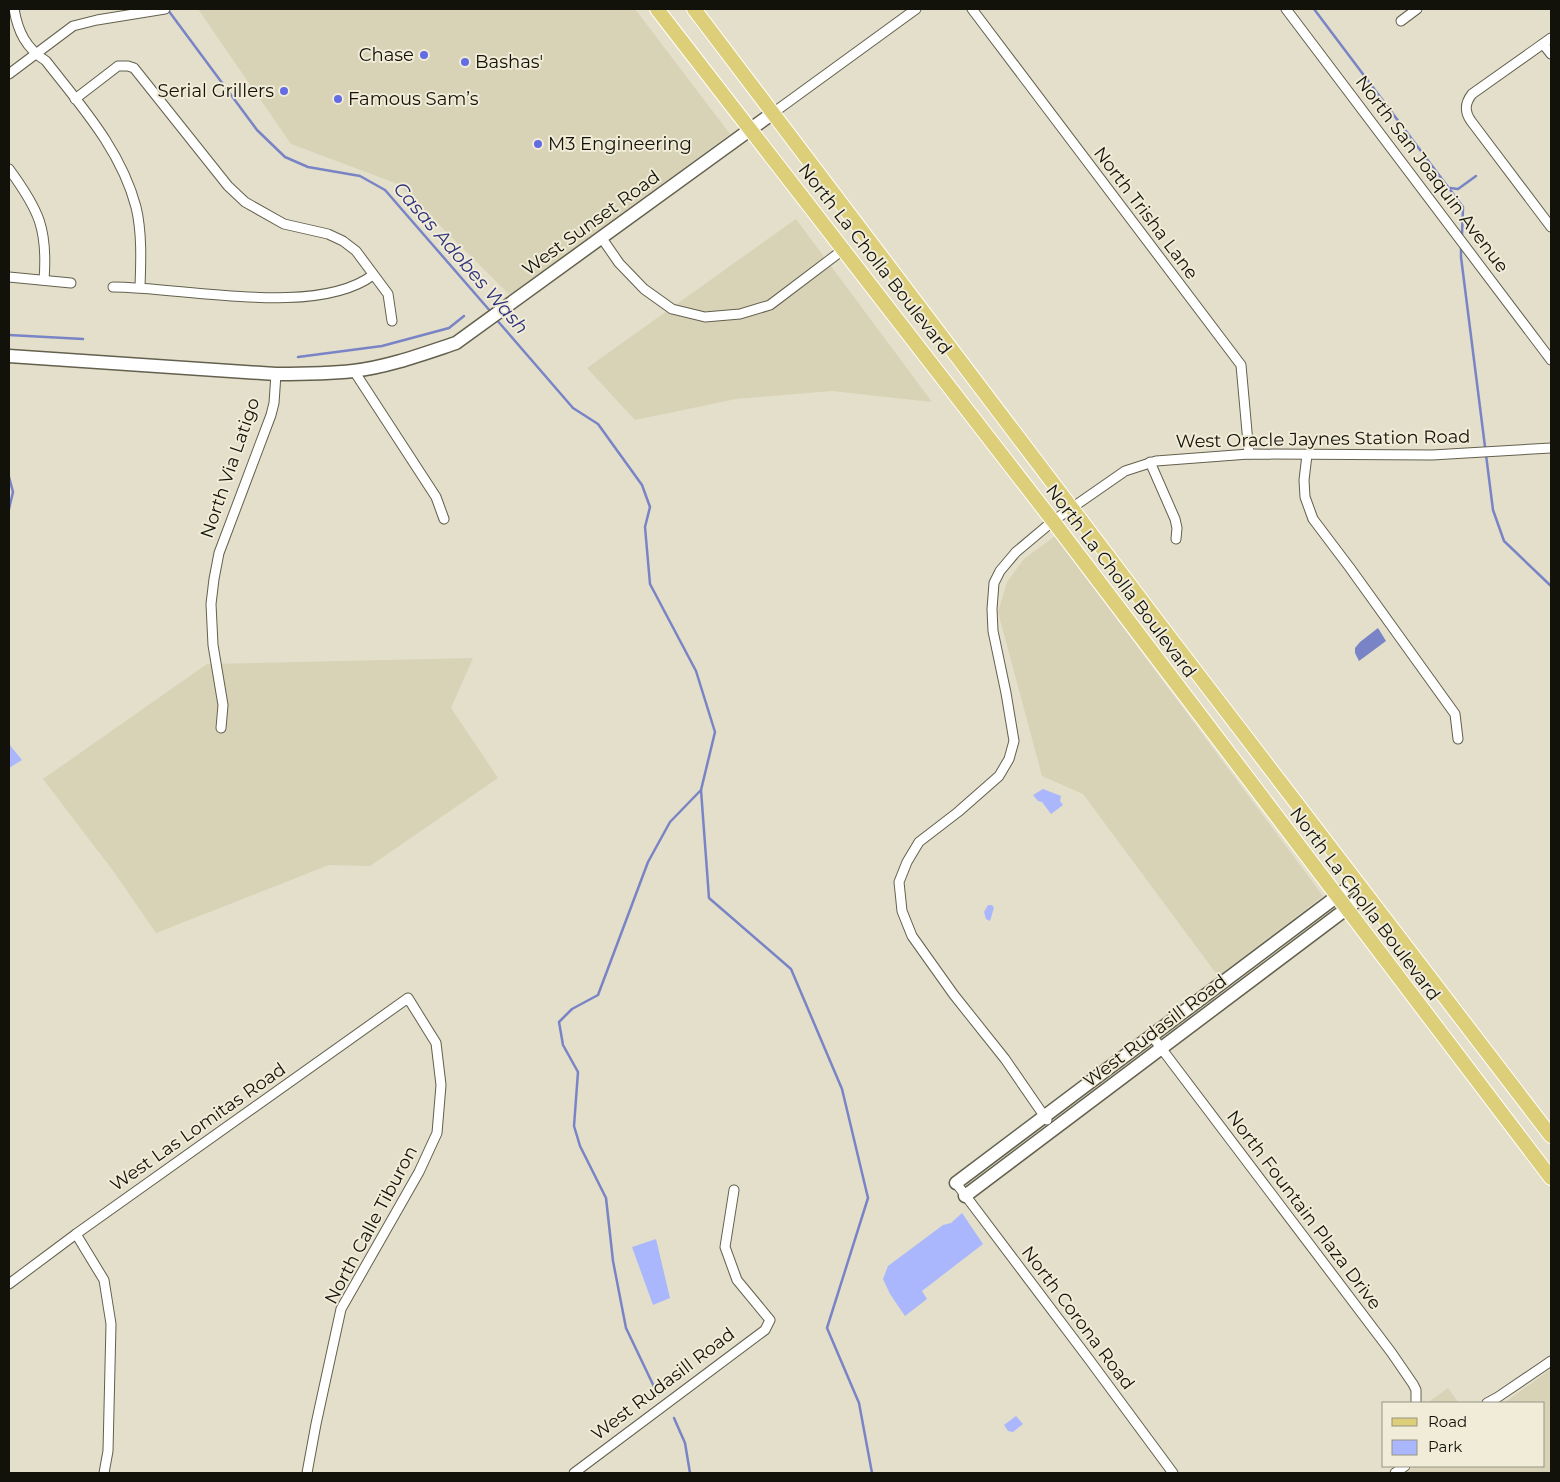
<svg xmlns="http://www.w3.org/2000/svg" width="1560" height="1482" viewBox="0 0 1560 1482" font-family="Montserrat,sans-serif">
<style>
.built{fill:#d8d2b6}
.green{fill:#abb7fd}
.water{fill:#7984c6}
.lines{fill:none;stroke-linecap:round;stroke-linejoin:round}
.stream{stroke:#7984c6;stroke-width:2.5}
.street-casing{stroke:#63604e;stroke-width:11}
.secondary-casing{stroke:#63604e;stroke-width:15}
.primary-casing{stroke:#fff;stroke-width:16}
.street{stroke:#fff;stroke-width:9}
.secondary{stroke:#fff;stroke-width:12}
.primary{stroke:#ddce79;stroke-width:14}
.poi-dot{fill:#636ce5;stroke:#f0ecd7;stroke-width:2}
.labels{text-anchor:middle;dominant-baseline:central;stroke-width:4;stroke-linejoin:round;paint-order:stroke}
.poi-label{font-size:18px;fill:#12110a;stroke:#f0ecd7;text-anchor:start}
.street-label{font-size:18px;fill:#12110a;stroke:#f0ecd7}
.water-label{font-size:19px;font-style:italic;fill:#2e307f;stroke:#f0ecd7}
</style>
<rect width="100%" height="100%" fill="#e3dfca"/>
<g class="built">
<path d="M198 9H635L730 134 510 295 398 184 291 144Z"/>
<path d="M796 219 932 402 832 391 736 399 635 420 587 368Z"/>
<path d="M1055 536 1323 896 1218 976 1083 794 1042 776 998 612 1007 582 1024 559Z"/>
<path d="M473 658 451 708 498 778 370 866 329 865 156 933 114 872 43 779 207 664Z"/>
<path d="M1551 1369V1473H1405L1415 1466H1544V1403H1504Z"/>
<path d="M1448 1388 1459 1403H1427Z"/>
</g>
<g class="green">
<path d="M9 744 22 760 9 768Z"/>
<path d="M1043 789 1061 796 1060 801 1063 805 1051 814 1042 802 1038 801 1033 795Z"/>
<path d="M988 905H992L994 908 990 921 986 919 984 912Z"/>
<path d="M962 1213 983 1244 922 1291 927 1299 905 1316 890 1294 883 1279 888 1266 943 1225 951 1223Z"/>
<path d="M656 1239 670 1298 653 1305 632 1247Z"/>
<path d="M1016 1416 1023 1424 1013 1432 1008 1431 1004 1425Z"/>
</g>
<path class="water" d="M1378 628 1386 641 1359 661 1355 653V648L1360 642Z"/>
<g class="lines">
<g class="stream">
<path d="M1314 9 1463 207 1462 236"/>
<path d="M168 10 257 130 285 157 308 167 360 176 385 190 491 312"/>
<path d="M1450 188 1458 189 1476 176"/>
<path d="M1461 247V257L1493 510 1504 541 1551 586"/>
<path d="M496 319 573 408 598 424 642 485 650 507 645 527 650 584 696 671 715 732 701 790 670 822 648 862 598 995 572 1009 559 1022 563 1045 578 1072 574 1126 580 1146 606 1198 613 1261 626 1328 658 1395"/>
<path d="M9 335 83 339"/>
<path d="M298 357 382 346 449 328 464 316"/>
<path d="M9 477 13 492 9 509"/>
<path d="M701 790 709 898 791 969 842 1089 868 1198 827 1328 859 1403 872 1473"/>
<path d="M674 1418 685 1443 690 1473"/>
</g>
<g class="street-casing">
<g id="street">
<path d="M14 9C18 32 26 48 46 61 81 106 121 150 136 207 142 232 141 260 140 287"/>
<path d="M972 9 1241 365 1249 454"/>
<path d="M1286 9 1551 360"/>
<path d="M1401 21 1417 9"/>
<path d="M1551 38 1472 94C1465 103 1464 111 1471 121L1551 227"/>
<path d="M1543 44 1551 54"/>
<path d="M9 74 73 26 97 20 165 9"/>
<path d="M75 99 118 66H128L134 68 228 186 245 202 284 224 328 234 343 241 356 251 388 294 392 321"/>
<path d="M773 113 916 9"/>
<path d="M9 169C39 210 48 229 44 280"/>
<path d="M601 237 619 263 644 289 672 309 705 317 740 314 770 305 844 249"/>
<path d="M9 277 71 283"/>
<path d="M113 287C183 287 316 318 373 275"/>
<path d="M354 371 436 497 444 519"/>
<path d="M1307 455 1304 480 1305 497 1313 519 1350 568 1455 714 1458 739"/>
<path d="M1150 462 1175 519 1177 528 1176 539"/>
<path d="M221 728 223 705 213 645 211 604 214 579 219 553 271 415 274 403 276 374"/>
<path d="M1155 1040 1391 1352 1413 1384 1416 1390V1403"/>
<path d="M1047 1120 1005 1059 954 995 912 936 902 911 899 882 907 862 919 842 958 812 999 776 1009 759 1014 741 1006 693 993 631 992 609 994 583 1000 571 1016 552 1053 521 1125 471 1156 461 1249 454 1432 455 1551 448"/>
<path d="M956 1183 1088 1358 1173 1473"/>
<path d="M76 1234 104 1280 111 1324 108 1451 104 1473"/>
<path d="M9 1284 76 1234 408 998 436 1043 441 1085 437 1133 419 1172 341 1309 316 1424 307 1473"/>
<path d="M1487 1403 1498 1397 1551 1361"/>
<path d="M574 1473 765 1330 770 1320 737 1280 725 1247 734 1190"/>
<path d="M1395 1473 1405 1466"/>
</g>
</g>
<g class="secondary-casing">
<g id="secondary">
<path d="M9 356 276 374C302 374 327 374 353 371 388 367 423 354 456 343L773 113"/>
<path d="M956 1183 1356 882"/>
<path d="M965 1196 1366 894"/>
</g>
</g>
<g class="primary-casing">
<g id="primary">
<path d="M657 9 1053 521 1551 1178"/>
<path d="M694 9 1158 622 1551 1136"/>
</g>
</g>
<use href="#street" class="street"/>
<use href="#secondary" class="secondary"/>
<use href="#primary" class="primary"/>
</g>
<g class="poi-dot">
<circle cx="424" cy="55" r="5"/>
<circle cx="465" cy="62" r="5"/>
<circle cx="284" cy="91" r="5"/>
<circle cx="338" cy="99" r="5"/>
<circle cx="538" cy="144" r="5"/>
</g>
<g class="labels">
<g class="poi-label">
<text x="414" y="55" text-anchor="end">Chase</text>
<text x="475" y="62">Bashas'</text>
<text x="274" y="91" text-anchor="end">Serial Grillers</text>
<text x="348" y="99">Famous Sam’s</text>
<text x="548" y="144">M3 Engineering</text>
</g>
<g class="street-label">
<text transform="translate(1432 174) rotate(53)">North San Joaquin Avenue</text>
<text transform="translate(1146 213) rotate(53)">North Trisha Lane</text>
<text transform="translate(591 223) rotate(-36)">West Sunset Road</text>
<text transform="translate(875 259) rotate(52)">North La Cholla Boulevard</text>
<text transform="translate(1323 439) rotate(-1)">West Oracle Jaynes Station Road</text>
<text transform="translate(230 468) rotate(-71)">North Via Latigo</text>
<text transform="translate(1121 581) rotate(53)">North La Cholla Boulevard</text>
<text transform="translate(1365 904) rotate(53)">North La Cholla Boulevard</text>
<text transform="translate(1155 1031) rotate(-37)">West Rudasill Road</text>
<text transform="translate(198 1127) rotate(-35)">West Las Lomitas Road</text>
<text transform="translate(1304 1210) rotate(53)">North Fountain Plaza Drive</text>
<text transform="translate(371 1225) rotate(-62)">North Calle Tiburon</text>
<text transform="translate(1078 1318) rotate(53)">North Corona Road</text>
<text transform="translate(663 1384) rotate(-37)">West Rudasill Road</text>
</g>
<g class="water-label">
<text transform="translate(461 258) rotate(49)">Casas Adobes Wash</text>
</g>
</g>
<rect width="1560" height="1482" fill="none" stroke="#12110a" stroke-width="20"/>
<rect x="1382" y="1402" width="162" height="65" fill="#f0ecd7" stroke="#979485"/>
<rect x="1392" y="1418" width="25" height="8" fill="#ddce79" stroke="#979485"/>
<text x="1428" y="1427" font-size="15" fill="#12110a">Road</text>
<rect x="1392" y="1440" width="25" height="15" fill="#abb7fd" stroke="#979485"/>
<text x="1428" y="1452" font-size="15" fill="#12110a">Park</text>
</svg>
